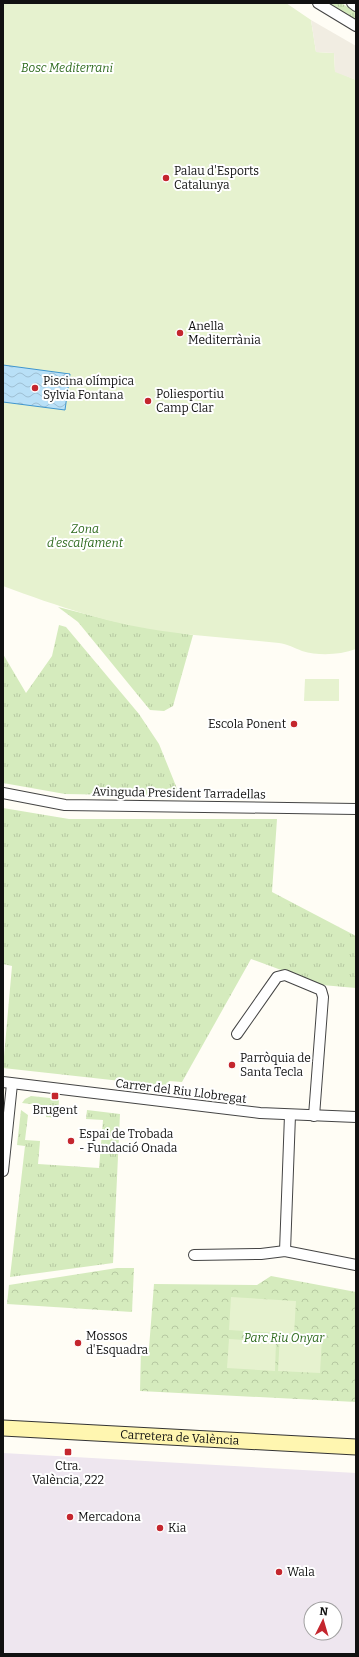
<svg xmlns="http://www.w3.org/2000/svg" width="359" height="1657" viewBox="0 0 359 1657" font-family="Bitter,serif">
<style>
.industrial{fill:#eee6ef;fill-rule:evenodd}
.grass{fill:url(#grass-tufts)}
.park{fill:url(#park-crowns)}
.pitch{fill:#e6f2cf}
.plaza{fill:#f1ede2}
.water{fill:url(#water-waves);stroke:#3f96cf}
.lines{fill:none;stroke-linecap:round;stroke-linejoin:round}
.street-casing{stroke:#444;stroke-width:12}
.secondary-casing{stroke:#333;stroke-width:17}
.street{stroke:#fff;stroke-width:10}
.secondary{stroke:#fff6b0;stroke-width:15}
.poi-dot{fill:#c4262e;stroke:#fff;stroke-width:1.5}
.labels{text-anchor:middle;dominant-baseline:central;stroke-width:4;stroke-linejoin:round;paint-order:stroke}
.park-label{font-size:12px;font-style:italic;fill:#2f6b1f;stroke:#fff}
.poi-label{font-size:12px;fill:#111;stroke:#fff;text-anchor:start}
.street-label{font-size:12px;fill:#111;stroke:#fff}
</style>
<defs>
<pattern id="grass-tufts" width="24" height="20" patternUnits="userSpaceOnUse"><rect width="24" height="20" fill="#d5ebbd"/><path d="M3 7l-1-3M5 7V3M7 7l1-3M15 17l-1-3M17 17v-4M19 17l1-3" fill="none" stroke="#b6c8a1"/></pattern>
<pattern id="park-crowns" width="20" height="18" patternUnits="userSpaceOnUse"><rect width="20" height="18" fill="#d5ebbd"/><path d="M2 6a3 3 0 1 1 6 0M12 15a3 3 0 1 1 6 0" fill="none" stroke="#b6c8a1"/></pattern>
<pattern id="water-waves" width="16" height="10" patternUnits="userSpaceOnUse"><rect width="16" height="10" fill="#b9e0f7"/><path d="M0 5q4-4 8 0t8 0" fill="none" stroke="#9ebfd3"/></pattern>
</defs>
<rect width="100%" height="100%" fill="#fffdf5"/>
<path class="industrial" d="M3 1453 356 1473V1654H3ZM311 1609H335V1633H311Z"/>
<g class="grass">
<path d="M324 3H341L356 12V21Z"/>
<path d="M58 607 113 621 193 635 173 706 164 711 150 710 78 622Z"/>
<path d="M59 625 66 627 139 714 159 744 180 796 65 794 3 783V654L26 693 52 656Z"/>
<path d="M3 808 69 819H277L272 892 356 936V988L322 985 251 959 182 1082 169 1081 166 1086 3 1068 12 966 3 964Z"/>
<path d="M31 1096 59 1099 58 1118 46 1117 47 1106 22 1103 25 1099Z"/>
<path d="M21 1110 28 1115 25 1140 40 1141 38 1164 99 1168 103 1120 86 1119 87 1110 120 1114 113 1263 10 1277 25 1146 17 1145Z"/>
</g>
<g class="park">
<path d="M117 1268H134L132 1312 7 1304 9 1285Z"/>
<path d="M271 1276 356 1292V1402L140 1391 141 1348H149L154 1284 257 1285Z"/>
</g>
<g class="pitch">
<path d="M3 3H286L311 20 316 52 334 53 335 71 356 80V649C339 655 319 656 302 651 295 648 287 644 279 643 243 639 206 637 170 632 112 625 57 606 3 586Z"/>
<path d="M305 679H339V701H304Z"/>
<path d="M231 1297 296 1301 294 1334 229 1330Z"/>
<path d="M280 1334 322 1337 320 1373 278 1371Z"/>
<path d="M229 1339 276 1342 275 1371 227 1368Z"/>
</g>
<path class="plaza" d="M311 20 356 46V80L335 72 334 53 316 52Z"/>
<path class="water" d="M3 365 70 374 65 410 3 402Z"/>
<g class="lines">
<g class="street-casing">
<g id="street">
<path d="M318 3 356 26"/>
<path d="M352 3 356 6"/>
<path d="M3 793 65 805 356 809"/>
<path d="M237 1034 277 977 285 975 321 990 323 997 314 1116"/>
<path d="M3 1082 260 1113 356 1117"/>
<path d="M3 1171 12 1084"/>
<path d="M285 1251 290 1115"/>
<path d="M194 1255 261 1254 285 1251 356 1265"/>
</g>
</g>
<g class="secondary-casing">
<g id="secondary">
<path id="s1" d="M3 1428 356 1447"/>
</g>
</g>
<use href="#street" class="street"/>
<use href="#secondary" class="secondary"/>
</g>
<g class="poi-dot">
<circle cx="166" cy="178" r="4"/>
<circle cx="180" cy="333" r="4"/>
<circle cx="35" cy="388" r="4"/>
<circle cx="148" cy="401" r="4"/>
<circle cx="294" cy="724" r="4"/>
<circle cx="232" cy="1065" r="4"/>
<rect x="51" y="1092" width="8" height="8" rx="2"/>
<circle cx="71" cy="1141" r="4"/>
<circle cx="78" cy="1343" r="4"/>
<rect x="64" y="1448" width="8" height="8" rx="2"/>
<circle cx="70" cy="1517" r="4"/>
<circle cx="160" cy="1528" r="4"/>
<circle cx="279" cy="1572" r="4"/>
</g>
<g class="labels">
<g class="park-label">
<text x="67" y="68">Bosc Mediterrani</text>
<text x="85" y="529">Zona<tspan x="85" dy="14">d'escalfament</tspan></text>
<text x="284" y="1338">Parc Riu Onyar</text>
</g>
<g class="poi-label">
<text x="174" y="171">Palau d'Esports<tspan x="174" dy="14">Catalunya</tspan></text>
<text x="188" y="326">Anella<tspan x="188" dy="14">Mediterrània</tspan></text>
<text x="43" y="381">Piscina olímpica<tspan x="43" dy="14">Sylvia Fontana</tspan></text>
<text x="156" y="394">Poliesportiu<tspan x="156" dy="14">Camp Clar</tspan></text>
<text x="286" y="724" text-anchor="end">Escola Ponent</text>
<text x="240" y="1058">Parròquia de<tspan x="240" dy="14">Santa Tecla</tspan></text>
<text x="55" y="1110" text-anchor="middle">Brugent</text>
<text x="79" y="1134">Espai de Trobada<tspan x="79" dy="14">- Fundació Onada</tspan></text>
<text x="86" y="1336">Mossos<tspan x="86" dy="14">d'Esquadra</tspan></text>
<text x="68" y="1466" text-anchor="middle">Ctra.<tspan x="68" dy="14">València, 222</tspan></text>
<text x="78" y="1517">Mercadona</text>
<text x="168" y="1528">Kia</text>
<text x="287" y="1572">Wala</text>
</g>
<g class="street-label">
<text transform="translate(179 793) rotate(1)">Avinguda President Tarradellas</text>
<text transform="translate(181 1091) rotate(7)">Carrer del Riu Llobregat</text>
<text stroke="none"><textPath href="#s1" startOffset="177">Carretera de València</textPath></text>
</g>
</g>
<rect width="359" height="1657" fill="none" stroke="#111111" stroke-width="8"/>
<g transform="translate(323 1621) rotate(5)"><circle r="19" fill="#ffffff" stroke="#a0a0a0"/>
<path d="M0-3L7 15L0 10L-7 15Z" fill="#c4262e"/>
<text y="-6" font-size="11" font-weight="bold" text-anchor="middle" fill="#111111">N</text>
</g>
</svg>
